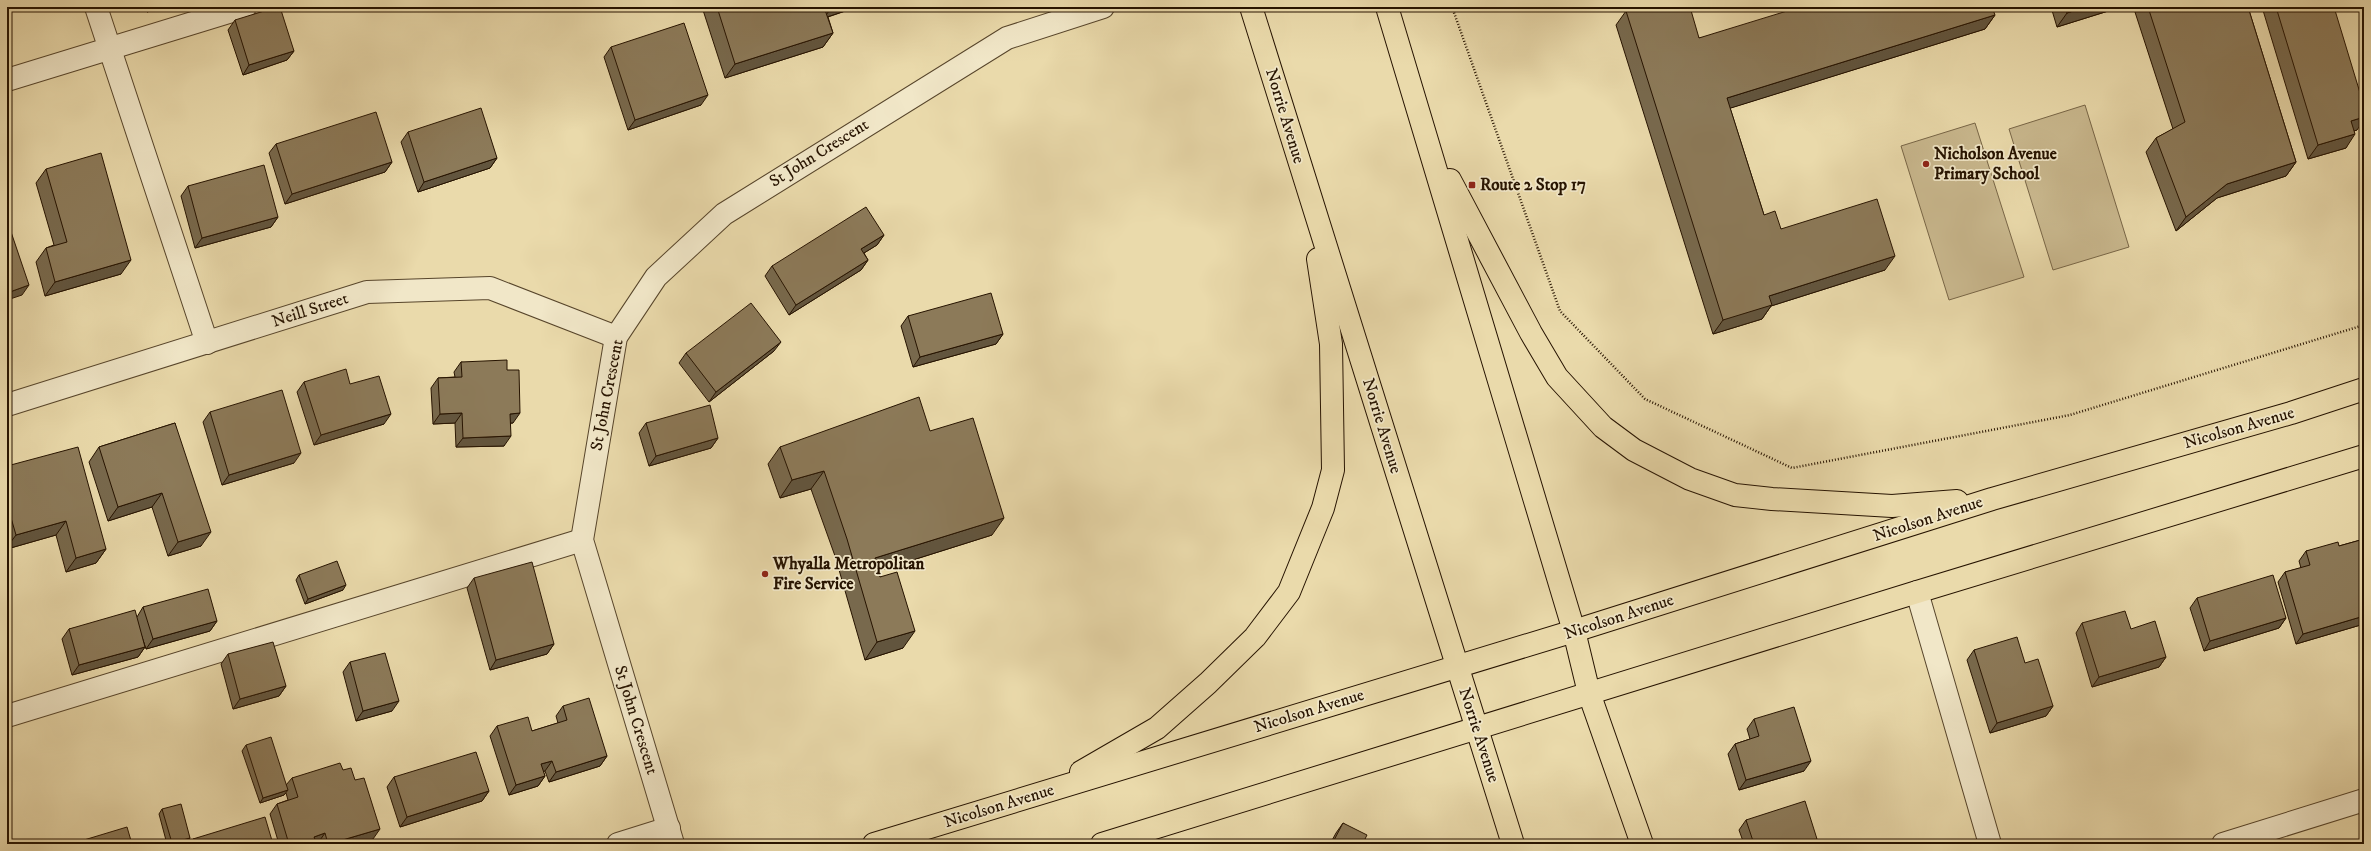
<svg xmlns="http://www.w3.org/2000/svg" width="2371" height="851" viewBox="0 0 2371 851" font-family="'IM FELL DW Pica',serif">
<style>
.green{fill:#c9b88e;stroke:#786647}
.lines{fill:none;stroke-linecap:round;stroke-linejoin:round}
.minor-casing{stroke:#57452b;stroke-width:24}
.major-casing{stroke:#261300;stroke-width:24}
.path{stroke:#261300;stroke-width:2.5;stroke-dasharray:1 2;stroke-linecap:butt}
.minor{stroke:#f1e7c8;stroke-width:22}
.major{stroke:#eadaab;stroke-width:22}
.wall{fill:#78694d;stroke:#261300}
.shaded-wall{fill:#62553e;stroke:#261300}
.building{fill:#8c7a59;stroke:#261300}
.poi-dot{fill:#8f2418;stroke:#f1e7c8;stroke-width:1.5}
.labels{text-anchor:middle;dominant-baseline:central;stroke-width:3.5;stroke-linejoin:round;paint-order:stroke}
.street-label{font-size:17px;fill:#261300;stroke:#f1e7c8}
.poi-label{font-size:17px;font-weight:bold;fill:#261300;stroke:#f1e7c8;text-anchor:start}
</style>
<rect width="100%" height="100%" fill="#eadaab"/>
<filter id="stains"><feTurbulence type="fractalNoise" baseFrequency=".005" numOctaves="4"/><feColorMatrix values="0 0 0 0 .2 0 0 0 0 .09 0 0 0 0 .02 0 0 0 .5 -.17"/></filter>
<radialGradient id="worn" r=".72"><stop offset=".6" stop-color="#630" stop-opacity="0"/><stop offset="1" stop-color="#630" stop-opacity=".3"/></radialGradient>
<g class="green">
<path d="M2085 105 2129 247 2053 270 2009 129Z"/>
<path d="M1975 123 2024 277 1949 300 1901 146Z"/>
</g>
<g class="lines">
<g class="minor-casing">
<g id="minor">
<path d="M96 7 207 343"/>
<path d="M7 80 245 7"/>
<path d="M7 405 367 292 490 288 616 337"/>
<path d="M1917 592 1990 844"/>
<path d="M7 716 582 540"/>
<path d="M618 844 669 828"/>
<path d="M673 844 582 540 616 337 656 277 724 214 1007 38 1103 7"/>
<path d="M2223 844 2364 800"/>
</g>
</g>
<g class="major-casing">
<g id="major">
<path d="M1251 7 1513 844"/>
<path d="M1387 7 1574 631 1589 693 1642 844"/>
<path d="M1450 180 1531 333 1557 377 1603 427 1634 450 1690 479 1735 495 1772 499 1892 506 1957 501"/>
<path d="M1081 772 1157 728 1208 683 1255 637 1289 592 1323 508 1333 470 1331 344 1318 259"/>
<path d="M874 844 1574 631 1992 499 2291 413 2364 389"/>
<path d="M1102 844 1917 592 2364 456"/>
</g>
</g>
<path class="path" d="M1452 7 1560 311 1645 399 1792 468 2070 415 2364 325"/>
<use href="#minor" class="minor"/>
<use href="#major" class="major"/>
</g>
<g class="wall">
<path d="M146 7H163L147 12Z"/>
<path d="M702 7H857L828 17 833 33 823 47 725 78Z"/>
<path d="M2051 7H2121L2057 27Z"/>
<path d="M2136 7H2248L2296 162 2286 176 2217 198 2176 231 2146 152 2156 138 2173 129 2134 9Z"/>
<path d="M2262 7H2334L2357 130 2354 131 2346 148 2308 159Z"/>
<path d="M2362 7H2364V14Z"/>
<path d="M1680 10 1699 38 1995 15 1985 29 1730 108 1764 215 1781 229 1885 270 1771 306 1762 319 1713 334 1616 25 1626 11Z"/>
<path d="M235 20 294 51 287 60 243 75 228 30Z"/>
<path d="M611 47 701 105 628 130 604 57Z"/>
<path d="M408 132 497 158 490 168 418 192 401 142Z"/>
<path d="M276 144 392 162 385 172 285 204 269 153Z"/>
<path d="M46 169 121 274 45 296 36 262 46 248 54 245 36 183Z"/>
<path d="M188 186 278 217 271 227 195 248 181 196Z"/>
<path d="M884 235 877 245 864 253 868 260 861 270 789 315 765 276 772 266Z"/>
<path d="M908 316 1003 334 996 344 913 367 901 326Z"/>
<path d="M774 351 709 402 679 363 686 353Z"/>
<path d="M461 362 507 370 513 423H511L504 446 456 447 455 423 433 424 431 388 438 378 455 377 454 372Z"/>
<path d="M304 382 350 384 384 424 314 445 297 392Z"/>
<path d="M210 412 294 463 222 485 203 422Z"/>
<path d="M175 423 201 546 168 556 152 507 108 521 89 462 99 447Z"/>
<path d="M646 423 718 438 711 448 649 466 639 433Z"/>
<path d="M930 431 992 535 878 571 903 648 865 660 835 556 811 489 780 498 768 464 780 447Z"/>
<path d="M7 466 106 549 96 563 66 572 56 535 7 549Z"/>
<path d="M2364 539V624L2296 644 2278 582 2285 572 2301 568 2299 561 2306 551 2339 546Z"/>
<path d="M299 575 343 590 305 604 296 580Z"/>
<path d="M474 578 554 644 547 654 490 670 467 588Z"/>
<path d="M2197 598 2286 618 2279 628 2204 651 2190 608Z"/>
<path d="M143 607 217 621 210 631 146 649 141 634 145 647 138 657 72 675 62 639 69 629 137 617Z"/>
<path d="M2082 623 2131 629 2166 657 2159 667 2092 687 2076 633Z"/>
<path d="M1974 650 2025 663 2053 706 2046 716 1990 733 1967 660Z"/>
<path d="M228 654 286 686 279 696 233 709 221 664Z"/>
<path d="M350 662 392 711 356 721 343 672Z"/>
<path d="M563 706 607 756 600 766 549 782 545 771H543L545 776 538 786 509 795 490 736 497 726 532 731 558 723 556 716Z"/>
<path d="M1754 719 1804 771 1739 790 1728 754 1735 744 1750 739 1747 729Z"/>
<path d="M246 745 286 785 292 778 343 770 373 839 356 844H318V843L317 844H279L270 814 277 804 288 800 286 793 284 795 260 803 242 751Z"/>
<path d="M394 777 489 791 482 801 400 827 387 787Z"/>
<path d="M162 809 190 838 186 843 183 844H167L159 814Z"/>
<path d="M1746 820 1817 839 1814 844H1744L1739 830Z"/>
<path d="M1343 823 1365 839 1375 844H1330L1336 833Z"/>
<path d="M193 839 273 844H190Z"/>
<path d="M84 840 132 844H81Z"/>
</g>
<g class="shaded-wall">
<path d="M150 7H163L147 12Z"/>
<path d="M834 7H857L824 18 831 8Z"/>
<path d="M2086 7H2121L2057 27 2067 13Z"/>
<path d="M1995 15 1985 29 1718 112 1727 98Z"/>
<path d="M833 33 823 47 725 78 735 64Z"/>
<path d="M294 51 287 60 243 75 249 65Z"/>
<path d="M708 95 701 105 628 130 635 120Z"/>
<path d="M2364 117V120L2357 130 2342 135 2351 121Z"/>
<path d="M2355 134 2346 148 2308 159 2318 145Z"/>
<path d="M497 158 490 168 418 192 424 182Z"/>
<path d="M392 162 385 172 285 204 292 194Z"/>
<path d="M2296 162 2286 176 2217 198 2176 231 2186 217 2227 184Z"/>
<path d="M278 217 271 227 195 248 202 238Z"/>
<path d="M884 235 877 245 854 259 861 249Z"/>
<path d="M1895 256 1885 270 1771 306 1762 319 1713 334 1723 320 1769 296Z"/>
<path d="M131 260 121 274 45 296 55 282Z"/>
<path d="M868 260 861 270 789 315 796 305Z"/>
<path d="M29 285 22 295 7 300V293Z"/>
<path d="M1003 334 996 344 913 367 920 357Z"/>
<path d="M781 342 774 351 709 402 716 392Z"/>
<path d="M462 413 455 423 433 424 440 414Z"/>
<path d="M520 413 513 423H503L510 414Z"/>
<path d="M391 414 384 424 314 445 321 435Z"/>
<path d="M511 436 504 446 456 447 463 438Z"/>
<path d="M718 438 711 448 649 466 656 456Z"/>
<path d="M301 453 294 463 222 485 229 475Z"/>
<path d="M824 471 811 489 780 498 792 480Z"/>
<path d="M162 493 152 507 108 521 118 507Z"/>
<path d="M1004 518 992 535 862 576 875 558Z"/>
<path d="M66 521 56 535 7 549V547L16 535Z"/>
<path d="M211 532 201 546 168 556 178 542Z"/>
<path d="M106 549 96 563 66 572 76 558Z"/>
<path d="M346 585 343 590 305 604 308 599Z"/>
<path d="M2364 616V624L2296 644 2303 634Z"/>
<path d="M2286 618 2279 628 2204 651 2210 641Z"/>
<path d="M217 621 210 631 146 649 153 639Z"/>
<path d="M915 631 903 648 865 660 877 642Z"/>
<path d="M554 644 547 654 490 670 496 660Z"/>
<path d="M145 647 138 657 72 675 79 665Z"/>
<path d="M2166 657 2159 667 2092 687 2099 677Z"/>
<path d="M286 686 279 696 233 709 240 699Z"/>
<path d="M399 701 392 711 356 721 363 711Z"/>
<path d="M2053 706 2046 716 1990 733 1997 723Z"/>
<path d="M607 756 600 766 549 782 556 772Z"/>
<path d="M552 761 545 771 534 774 541 764Z"/>
<path d="M1811 761 1804 771 1739 790 1746 780Z"/>
<path d="M545 776 538 786 509 795 516 785Z"/>
<path d="M288 790 284 795 260 803 263 798Z"/>
<path d="M489 791 482 801 400 827 407 817Z"/>
<path d="M380 829 373 839 356 844H329Z"/>
<path d="M325 833 318 843 315 844 314 837Z"/>
<path d="M190 838 186 843 183 844H171L172 843Z"/>
<path d="M1817 839 1814 844H1808L1809 842Z"/>
</g>
<g class="building">
<path d="M277 7H280L294 51 249 65 235 20Z"/>
<path d="M717 7H824L833 33 735 64Z"/>
<path d="M1639 7H1679L1680 10 1690 7 1699 38 1800 7H1992L1995 15 1727 98 1764 215 1775 211 1781 229 1877 199 1895 256 1769 296 1772 305 1723 320 1626 11Z"/>
<path d="M2065 7H2086L2067 13Z"/>
<path d="M2148 7H2248L2296 162 2227 184 2186 217 2156 138 2185 122Z"/>
<path d="M2276 7H2334L2364 106V117L2351 121 2355 134 2318 145Z"/>
<path d="M684 23 708 95 635 120 611 47Z"/>
<path d="M481 108 497 158 424 182 408 132Z"/>
<path d="M376 112 392 162 292 194 276 144Z"/>
<path d="M101 153 131 260 55 282 46 248 67 242 46 169Z"/>
<path d="M264 165 278 217 202 238 188 186Z"/>
<path d="M866 207 884 235 861 249 868 260 796 305 772 266Z"/>
<path d="M8 223 29 285 7 293V224Z"/>
<path d="M991 293 1003 334 920 357 908 316Z"/>
<path d="M751 303 781 342 716 392 686 353Z"/>
<path d="M507 360V370H519L520 413 510 414 511 436 463 438 462 413 440 414 438 378 462 377 461 362Z"/>
<path d="M346 369 350 384 379 376 391 414 321 435 304 382Z"/>
<path d="M282 390 301 453 229 475 210 412Z"/>
<path d="M919 397 930 431 973 418 1004 518 875 558 880 577 897 572 915 631 877 642 847 539 824 471 792 480 780 447Z"/>
<path d="M710 405 718 438 656 456 646 423Z"/>
<path d="M175 423 211 532 178 542 162 493 118 507 99 447Z"/>
<path d="M78 447 106 549 76 558 66 521 16 535 7 504V466Z"/>
<path d="M2364 539V616L2303 634 2285 572 2310 565 2306 551 2338 542 2339 546Z"/>
<path d="M337 561 346 585 308 599 299 575Z"/>
<path d="M532 562 554 644 496 660 474 578Z"/>
<path d="M2273 575 2286 618 2210 641 2197 598Z"/>
<path d="M208 589 217 621 153 639 143 607Z"/>
<path d="M135 610 145 647 79 665 69 629Z"/>
<path d="M2125 611 2131 629 2155 621 2166 657 2099 677 2082 623Z"/>
<path d="M2017 637 2025 663 2038 659 2053 706 1997 723 1974 650Z"/>
<path d="M273 642 286 686 240 699 228 654Z"/>
<path d="M385 653 399 701 363 711 350 662Z"/>
<path d="M589 698 607 756 556 772 552 761 541 764 545 776 516 785 497 726 528 717 532 731 567 720 563 706Z"/>
<path d="M1794 707 1811 761 1746 780 1735 744 1759 736 1754 719Z"/>
<path d="M271 737 288 790 263 798 246 745Z"/>
<path d="M476 752 489 791 407 817 394 777Z"/>
<path d="M340 763 343 770 351 768 355 780 364 778 380 829 329 844H328L325 833 314 837 317 844H289L277 804 298 797 292 778Z"/>
<path d="M1805 801 1817 839 1809 842V844H1754L1746 820Z"/>
<path d="M181 804 190 838 172 843 162 809Z"/>
<path d="M265 817 273 844H195L193 839Z"/>
<path d="M1343 823 1367 835 1365 839 1375 844H1332Z"/>
<path d="M127 827 132 844H85L84 840Z"/>
</g>
<g class="poi-dot">
<circle cx="1926" cy="164" r="4"/>
<rect x="1468" y="181" width="8" height="8" rx="2"/>
<circle cx="765" cy="574" r="4"/>
</g>
<g class="labels">
<g class="street-label">
<text transform="translate(1285 116) rotate(73)">Norrie Avenue</text>
<text transform="translate(819 153) rotate(-32)">St John Crescent</text>
<text transform="translate(310 310) rotate(-18)">Neill Street</text>
<text transform="translate(607 395) rotate(-79)">St John Crescent</text>
<text transform="translate(1382 426) rotate(73)">Norrie Avenue</text>
<text transform="translate(2239 428) rotate(-16)">Nicolson Avenue</text>
<text transform="translate(1928 519) rotate(-18)">Nicolson Avenue</text>
<text transform="translate(1619 617) rotate(-18)">Nicolson Avenue</text>
<text transform="translate(1309 711) rotate(-17)">Nicolson Avenue</text>
<text transform="translate(636 720) rotate(73)">St John Crescent</text>
<text transform="translate(1479 735) rotate(72)">Norrie Avenue</text>
<text transform="translate(999 806) rotate(-17)">Nicolson Avenue</text>
</g>
<g class="poi-label">
<text x="1934" y="154">Nicholson Avenue<tspan x="1934" dy="20">Primary School</tspan></text>
<text x="1480" y="185">Route 2 Stop 17</text>
<text x="773" y="564">Whyalla Metropolitan<tspan x="773" dy="20">Fire Service</tspan></text>
</g>
</g>
<rect width="2371" height="851" fill="none" stroke="#eadaab" stroke-width="24"/>
<rect x="8" y="8" width="2355" height="835" fill="none" stroke="#261300" stroke-width="2"/>
<rect x="12" y="12" width="2347" height="827" fill="none" stroke="#261300"/>
<rect width="100%" height="100%" filter="url(#stains)"/>
<rect width="100%" height="100%" fill="url(#worn)"/>
</svg>
